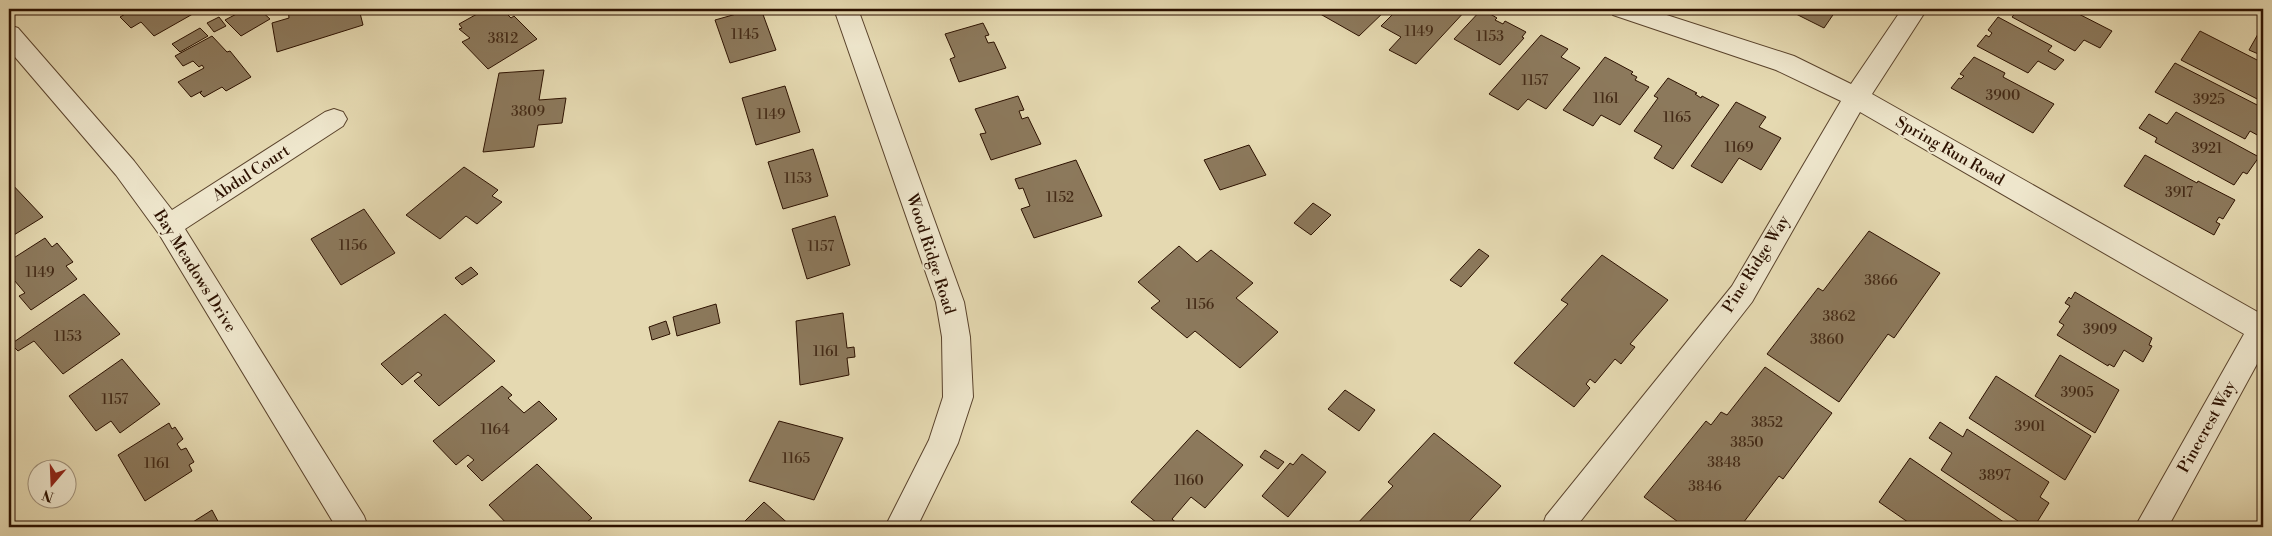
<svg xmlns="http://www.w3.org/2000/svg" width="2272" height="536" viewBox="0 0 2272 536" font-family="'Libre Bodoni',serif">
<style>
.building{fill:#8c795c;stroke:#2c1100}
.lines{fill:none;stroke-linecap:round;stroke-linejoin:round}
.minor-casing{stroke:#5a432c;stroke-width:2}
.minor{fill:#eee6cc;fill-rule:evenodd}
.labels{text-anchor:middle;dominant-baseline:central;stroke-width:4;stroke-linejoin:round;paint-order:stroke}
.number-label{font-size:14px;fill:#442b17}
.street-label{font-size:16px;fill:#2c1100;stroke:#eee6cc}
</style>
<rect width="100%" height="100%" fill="#e5d9b1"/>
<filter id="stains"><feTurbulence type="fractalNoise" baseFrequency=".004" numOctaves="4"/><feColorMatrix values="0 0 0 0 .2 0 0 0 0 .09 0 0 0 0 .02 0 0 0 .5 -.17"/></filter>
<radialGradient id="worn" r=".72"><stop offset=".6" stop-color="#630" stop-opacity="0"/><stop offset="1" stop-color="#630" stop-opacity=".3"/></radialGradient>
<g class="building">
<path d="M134 9H195L198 11 154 36 141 22 131 28 120 17Z"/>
<path d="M246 9H259L270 19 241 36 225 20Z"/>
<path d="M288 9H359L363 25 277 52 272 23 289 18Z"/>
<path d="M486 9H502L511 18 514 16 537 39 488 69 462 42 470 38 459 29 462 28 459 24Z"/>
<path d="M754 9H761L776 50 730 63 715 20Z"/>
<path d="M1317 9H1387L1359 36 1315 11Z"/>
<path d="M1398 9H1467L1416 64 1389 50 1401 37 1381 26Z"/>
<path d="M1482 9 1497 18 1495 20 1503 24 1505 21 1526 32 1522 37 1524 38 1500 65 1454 39Z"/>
<path d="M1786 9H1837L1824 28Z"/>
<path d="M2019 9H2069L2112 31 2100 48 2084 40 2075 51 2012 17Z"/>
<path d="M219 17 226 26 214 32 207 23Z"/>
<path d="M1998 17 2052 46 2048 51 2064 60 2055 70 2038 61 2028 73 1977 46 1986 35 1989 37 1992 33 1988 30Z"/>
<path d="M983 23 989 35 985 36 988 43 994 42 1006 68 959 82 950 59 955 57 945 34Z"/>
<path d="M2263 25V56L2249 50Z"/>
<path d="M200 28 208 36 180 52 172 44Z"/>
<path d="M2200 31 2263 63V102L2181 60Z"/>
<path d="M1541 35 1568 49 1561 57 1580 68 1546 109 1528 99 1518 110 1489 94Z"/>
<path d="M212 36 227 52 230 51 251 77 226 91 222 87 204 97 200 93 202 91 191 97 178 82 204 68 202 65 199 67 193 61 183 66 175 56Z"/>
<path d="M1605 57 1633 72 1631 74 1637 77 1635 80 1649 87 1620 125 1601 115 1593 126 1563 110Z"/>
<path d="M1974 57 2005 73 2003 77 2054 104 2033 133 1951 88 1959 78 1961 79 1964 76 1960 74Z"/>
<path d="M2175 63 2263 108V131H2262L2259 136 2250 131 2245 139 2155 92Z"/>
<path d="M544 70 539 100 566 98 562 123 538 125 534 147 483 152 499 73Z"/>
<path d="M1668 78 1697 93 1695 94 1701 98 1702 96 1719 105 1673 169 1654 158 1662 146 1634 131 1658 98 1654 96Z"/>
<path d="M785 86 800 132 756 145 742 98Z"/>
<path d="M1018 96 1024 110 1019 111 1022 119 1028 117 1041 144 991 160 980 134 986 133 975 109Z"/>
<path d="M1736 102 1766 117 1759 127 1781 138 1761 170 1739 158 1722 183 1691 166Z"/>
<path d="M2176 112 2259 157 2247 174 2243 172 2234 185 2155 142 2157 138 2139 128 2149 114 2167 124Z"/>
<path d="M1249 145 1266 175 1220 190 1204 160Z"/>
<path d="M813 149 828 196 783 209 768 162Z"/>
<path d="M2145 155 2197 183 2198 181 2235 200 2223 219 2219 217 2216 222 2220 224 2214 235 2124 186Z"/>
<path d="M1076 160 1102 216 1034 238 1021 209 1030 206 1023 188 1019 189 1015 179Z"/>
<path d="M464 167 498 190 492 196 502 202 477 224 466 216 440 239 406 215Z"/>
<path d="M9 181 43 217 9 238Z"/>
<path d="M1313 203 1331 215 1311 235 1294 223Z"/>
<path d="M364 209 395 253 341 285 311 239Z"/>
<path d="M835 216 850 265 807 279 792 229Z"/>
<path d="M1869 231 1940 273 1894 338 1888 334 1839 402 1767 354 1818 288 1823 291Z"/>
<path d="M45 238 52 247 57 243 73 262 66 266 77 279 31 310 19 296 25 293 14 280 9 284V261Z"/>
<path d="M1179 246 1197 262 1211 250 1253 283 1236 298 1278 332 1240 368 1195 331 1187 338 1151 308 1160 301 1138 282Z"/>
<path d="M1479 249 1489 256 1461 287 1450 280Z"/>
<path d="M1602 255 1668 300 1630 344 1635 347 1621 364 1615 359 1595 383 1590 379 1586 384 1590 388 1574 407 1514 363 1568 304 1561 300Z"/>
<path d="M471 267 478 274 462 285 455 278Z"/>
<path d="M2075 292 2152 338 2149 345 2152 346 2143 362 2124 350 2114 367 2109 364 2108 366 2057 335 2064 325 2059 322 2070 306 2065 303 2069 297 2071 299Z"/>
<path d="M84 294 120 334 63 374 34 341 18 351 11 344Z"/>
<path d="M716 304 720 323 677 336 673 317Z"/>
<path d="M843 313 847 348 854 347 855 357 847 358 849 375 800 385 796 321Z"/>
<path d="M445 314 495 361 439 406 414 381 422 375 418 372 402 385 381 364Z"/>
<path d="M666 321 670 334 652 340 649 327Z"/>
<path d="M2060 355 2119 390 2095 433 2035 396Z"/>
<path d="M122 359 160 404 120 433 111 421 96 431 69 396Z"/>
<path d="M1765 367 1832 413 1783 479 1779 476 1740 527H1685L1644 497 1706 421 1711 425 1721 412 1727 415Z"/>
<path d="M1996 376 2091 436 2065 480 1969 418Z"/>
<path d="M502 386 512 395 508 398 524 413 539 401 557 419 482 481 467 466 474 460 468 455 456 465 433 441Z"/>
<path d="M1345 390 1375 410 1359 431 1328 409Z"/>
<path d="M779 421 843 438 814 500 749 481Z"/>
<path d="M1940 422 1963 437 1967 429 2049 482 2040 497 2049 503 2034 527H2016L2018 521 1941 470 1952 453 1929 438Z"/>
<path d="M169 423 172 429 175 427 183 439 177 444 181 450 186 448 194 462 189 465 192 471 145 501 118 455Z"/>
<path d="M1197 430 1243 465 1205 508 1191 497 1172 519 1180 526 1182 524 1186 527H1162L1131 502Z"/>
<path d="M1434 433 1501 486 1464 527H1354L1393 486 1388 482Z"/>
<path d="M1265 450 1284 462 1278 469 1260 457Z"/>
<path d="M1302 454 1326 472 1288 517 1262 496 1290 463 1293 465Z"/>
<path d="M1910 458 2011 527H1915L1879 502Z"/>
<path d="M537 464 592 518 581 527H508L509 526 489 505Z"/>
<path d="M764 502 792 527H739Z"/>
<path d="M212 510 221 527H185Z"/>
</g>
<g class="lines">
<g class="minor-casing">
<g id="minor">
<path d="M834 9H858L964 302 970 337 973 397 958 443 917 527H885L929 440 943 397 942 337 936 302Z"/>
<path d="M1609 9H1648L1794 56 1851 84 1902 9H1927L1872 94 2263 315V353L2168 527H2135L2244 334 1860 112 1752 302 1576 527H1542L1546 516 1732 286 1841 101 1776 70 1613 15Z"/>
<path d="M9 25 18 28 134 161 172 210 325 112 334 109 343 112 347 119 343 126 185 229 364 516 368 527H336L159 234 116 175 9 50Z"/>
</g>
</g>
<use href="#minor" class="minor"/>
</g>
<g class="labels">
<g class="number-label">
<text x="1419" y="32">1149</text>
<text x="745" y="35">1145</text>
<text x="1490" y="37">1153</text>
<text x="503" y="39">3812</text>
<text x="1535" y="81">1157</text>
<text x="2003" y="96">3900</text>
<text x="1606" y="99">1161</text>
<text x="2209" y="100">3925</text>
<text x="528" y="112">3809</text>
<text x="771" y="115">1149</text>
<text x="1677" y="118">1165</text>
<text x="1739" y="148">1169</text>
<text x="2207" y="149">3921</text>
<text x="798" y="179">1153</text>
<text x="2179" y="193">3917</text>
<text x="1060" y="198">1152</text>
<text x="353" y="246">1156</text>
<text x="821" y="247">1157</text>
<text x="40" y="273">1149</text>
<text x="1881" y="281">3866</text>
<text x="1200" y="305">1156</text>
<text x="1839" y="317">3862</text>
<text x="2100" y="330">3909</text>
<text x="68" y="337">1153</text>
<text x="1827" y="340">3860</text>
<text x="826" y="352">1161</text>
<text x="2077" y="393">3905</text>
<text x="115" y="400">1157</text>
<text x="1767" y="423">3852</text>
<text x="2030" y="427">3901</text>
<text x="495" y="430">1164</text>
<text x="1747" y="443">3850</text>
<text x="796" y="459">1165</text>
<text x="1724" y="463">3848</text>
<text x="157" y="464">1161</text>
<text x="1995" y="476">3897</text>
<text x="1189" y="481">1160</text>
<text x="1705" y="487">3846</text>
</g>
<g class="street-label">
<text transform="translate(1950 151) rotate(30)">Spring Run Road</text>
<text transform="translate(251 173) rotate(-33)">Abdul Court</text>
<text transform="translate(931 254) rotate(72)">Wood Ridge Road</text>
<text transform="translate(1756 264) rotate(-58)">Pine Ridge Way</text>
<text transform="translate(195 271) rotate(58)">Bay Meadows Drive</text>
<text transform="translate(2207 427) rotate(-61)">Pinecrest Way</text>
</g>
</g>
<rect width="2272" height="536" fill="none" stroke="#e5d9b1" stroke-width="30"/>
<rect x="10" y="10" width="2252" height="516" fill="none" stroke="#2c1100" stroke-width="2.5"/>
<rect x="15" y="15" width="2242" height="506" fill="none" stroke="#2c1100"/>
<g transform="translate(52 484) rotate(199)"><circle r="24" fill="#eee6cc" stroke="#a0917a"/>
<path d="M0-4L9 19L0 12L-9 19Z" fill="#8f2418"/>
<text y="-8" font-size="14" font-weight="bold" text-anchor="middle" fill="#2c1100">N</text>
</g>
<rect width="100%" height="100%" filter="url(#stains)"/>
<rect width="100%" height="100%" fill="url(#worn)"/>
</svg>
